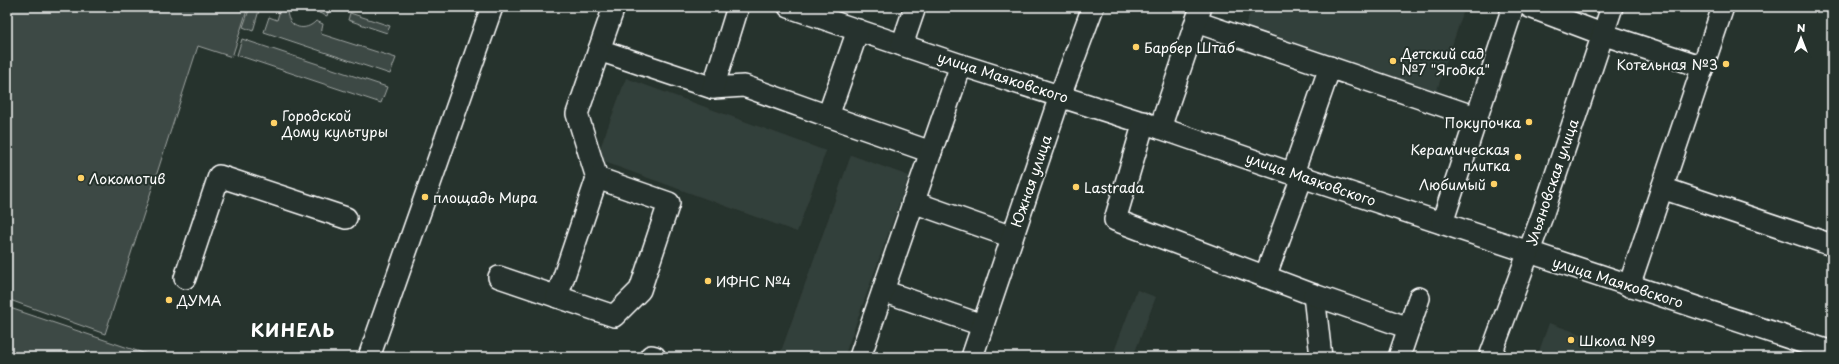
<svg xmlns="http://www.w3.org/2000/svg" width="1839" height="364" viewBox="0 0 1839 364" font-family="'Playpen Sans',sans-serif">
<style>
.built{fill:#333f3a}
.green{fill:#3e4944;stroke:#9ea4a2}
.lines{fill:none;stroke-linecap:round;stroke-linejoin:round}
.minor-casing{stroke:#fff;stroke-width:24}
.minor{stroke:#26332d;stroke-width:21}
.poi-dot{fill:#ffd166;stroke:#26332d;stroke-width:1.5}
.labels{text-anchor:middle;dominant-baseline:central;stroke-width:4;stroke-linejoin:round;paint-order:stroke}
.poi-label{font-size:14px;fill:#fff;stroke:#26332d;text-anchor:start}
.street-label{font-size:14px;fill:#fff;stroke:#26332d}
.district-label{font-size:18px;font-weight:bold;letter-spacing:1px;fill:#fff;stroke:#26332d}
</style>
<rect width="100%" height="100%" fill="#26332d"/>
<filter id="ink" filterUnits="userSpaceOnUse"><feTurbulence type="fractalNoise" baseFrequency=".025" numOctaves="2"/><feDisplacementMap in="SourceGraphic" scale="8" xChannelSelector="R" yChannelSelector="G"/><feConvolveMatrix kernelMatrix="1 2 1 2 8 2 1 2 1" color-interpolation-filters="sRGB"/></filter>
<g filter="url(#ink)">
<g class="built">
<path d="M1252 7H1465L1436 93 1244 29Z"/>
<path d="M626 78 826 151 797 232 596 159Z"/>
<path d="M851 155 909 176 844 357H779Z"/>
<path d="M1137 290 1156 297 1133 357H1112Z"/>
<path d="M1549 323 1648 357H1537Z"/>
</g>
<g class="green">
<path d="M7 7H248L232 57 198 46 105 334 7 299Z"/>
<path d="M250 7H260L253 31 243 27Z"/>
<path d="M318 7H330L327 16 319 13Z"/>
<path d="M280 10 287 12C289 29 306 32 316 21L323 24 321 34 396 58 390 74 264 32 269 17 277 20Z"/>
<path d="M350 13 390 26 387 33 348 20Z"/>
<path d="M242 39 387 87 381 103 237 55Z"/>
<path d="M7 307 155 357H7Z"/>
</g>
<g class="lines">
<g class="minor-casing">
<g id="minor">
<path d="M614 7 599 50 713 88 744 86 828 116"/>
<path d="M789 7 961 65 1160 128 1302 177 1832 352"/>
<path d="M1530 7 1602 34 1703 67"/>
<path d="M1196 22 1476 117"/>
<path d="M858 30 828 116 931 152"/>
<path d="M902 45 915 7"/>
<path d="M713 88 738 7"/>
<path d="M1144 122 1115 220 1314 295 1321 357"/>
<path d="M1160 128 1201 7"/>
<path d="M1293 173 1330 67"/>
<path d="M1662 188 1832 245"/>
<path d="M913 202 1012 237"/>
<path d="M1442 223 1513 7"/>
<path d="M499 277 614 316 640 290 669 203 597 178 577 114 599 50"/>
<path d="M1265 277 1302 177"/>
<path d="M185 278 219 176 346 218"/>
<path d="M1629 286 1723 7"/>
<path d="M883 291 982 325"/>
<path d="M1314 295 1409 328"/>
<path d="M557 297 597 178"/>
<path d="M651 356 655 357"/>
<path d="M369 357 492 7"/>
<path d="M860 357 961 65"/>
<path d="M972 357 1060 96 1093 7"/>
<path d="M1399 357 1419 298"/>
<path d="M1490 357 1542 216 1612 7"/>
</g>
</g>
<use href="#minor" class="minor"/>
</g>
</g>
<g class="poi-dot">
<circle cx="1136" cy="47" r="4"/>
<circle cx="1393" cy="61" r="4"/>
<circle cx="1726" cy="64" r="4"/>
<circle cx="1529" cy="122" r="4"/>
<circle cx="274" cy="123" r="4"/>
<circle cx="1518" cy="157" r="4"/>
<circle cx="81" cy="178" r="4"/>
<circle cx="1494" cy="184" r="4"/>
<circle cx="1076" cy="187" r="4"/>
<circle cx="425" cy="197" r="4"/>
<circle cx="708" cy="281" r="4"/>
<circle cx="169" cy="300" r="4"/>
<circle cx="1571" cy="340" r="4"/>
</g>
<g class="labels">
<g class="poi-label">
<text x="1144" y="47">Барбер Штаб</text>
<text x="1401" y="53">Детский сад<tspan x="1401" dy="16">№7 "Ягодка"</tspan></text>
<text x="1718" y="64" text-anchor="end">Котельная №3</text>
<text x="282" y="115">Городской<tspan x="282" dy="16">Дому культуры</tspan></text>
<text x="1521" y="122" text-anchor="end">Покупочка</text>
<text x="1510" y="149" text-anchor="end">Керамическая<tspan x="1510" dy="16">плитка</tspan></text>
<text x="89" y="178">Локомотив</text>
<text x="1486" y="184" text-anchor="end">Любимый</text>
<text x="1084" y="187">Lastrada</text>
<text x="433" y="197">площадь Мира</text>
<text x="716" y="281">ИФНС №4</text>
<text x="177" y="300">ДУМА</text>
<text x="1579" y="340">Школа №9</text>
</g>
<g class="street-label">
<text transform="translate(1003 77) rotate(18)">улица Маяковского</text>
<text transform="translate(1311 179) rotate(19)">улица Маяковского</text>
<text transform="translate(1031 181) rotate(-71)">Южная улица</text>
<text transform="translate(1552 182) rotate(-71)">Ульяновская улица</text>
<text transform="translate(1618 282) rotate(18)">улица Маяковского</text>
</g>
<g class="district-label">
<text x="293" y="329">КИНЕЛЬ</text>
</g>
</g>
<rect width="1839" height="364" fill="none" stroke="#26332d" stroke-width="24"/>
<rect x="12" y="12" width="1815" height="340" fill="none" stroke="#fff" stroke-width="1.5" filter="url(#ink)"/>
<g transform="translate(1801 38)" stroke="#26332d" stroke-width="3" paint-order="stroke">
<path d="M0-3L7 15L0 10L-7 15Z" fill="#ffffff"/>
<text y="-6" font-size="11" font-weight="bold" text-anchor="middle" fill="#ffffff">N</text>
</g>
</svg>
